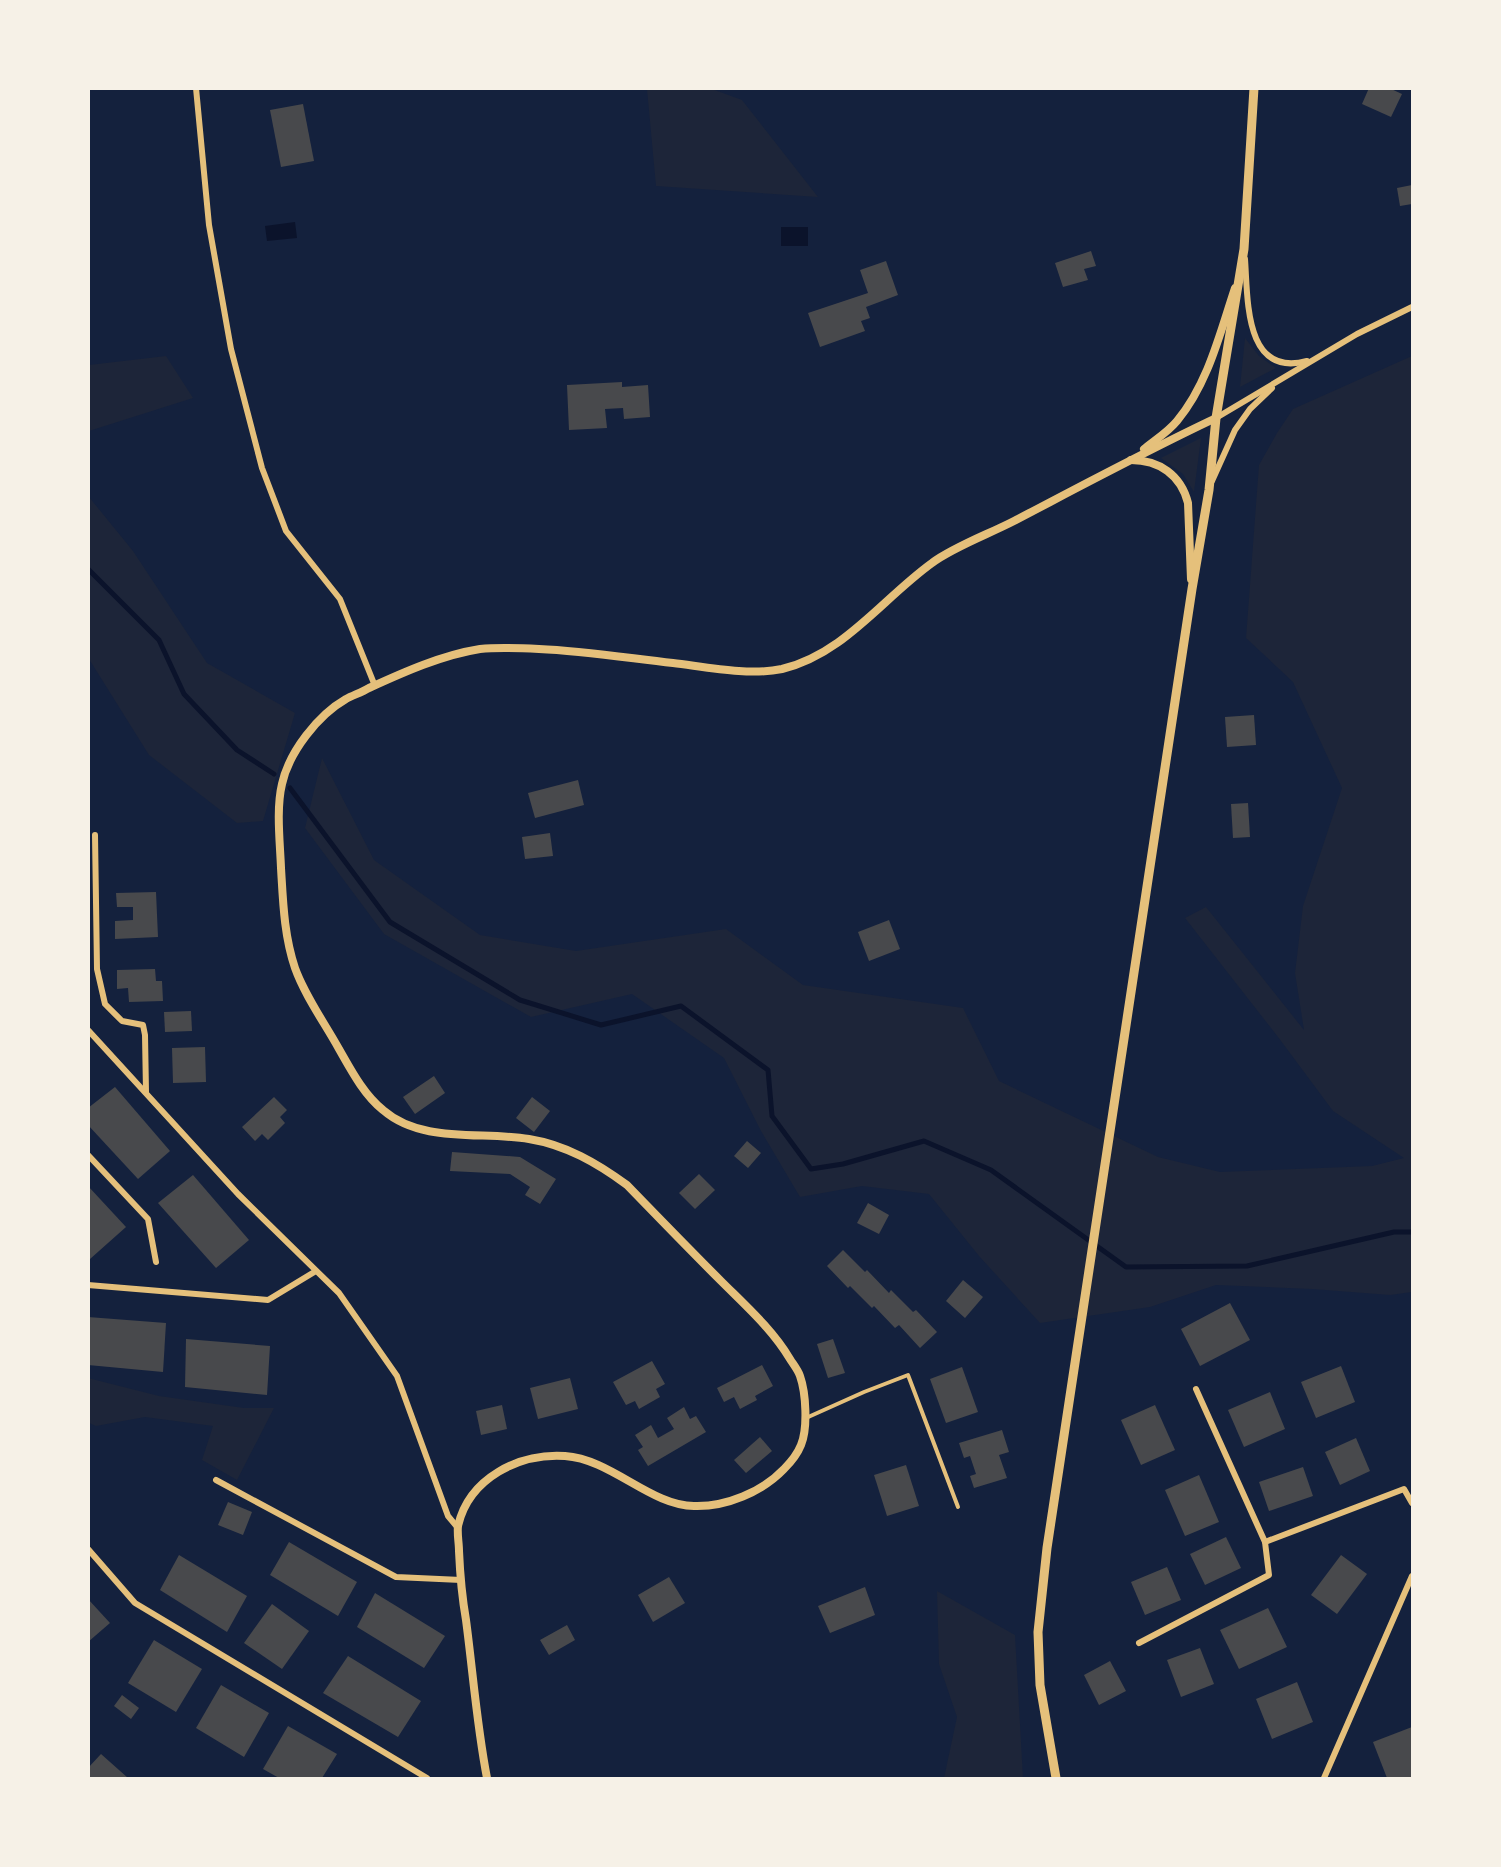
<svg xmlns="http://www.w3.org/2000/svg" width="1501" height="1867" viewBox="0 0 1501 1867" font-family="Helvetica,sans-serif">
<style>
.green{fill:#1d2539}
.water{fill:#0b132b}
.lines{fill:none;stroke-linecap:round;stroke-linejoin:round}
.stream{stroke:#0b132b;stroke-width:5}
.building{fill:#48494c}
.service{stroke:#e5c07b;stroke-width:4}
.minor{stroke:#e5c07b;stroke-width:6}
.tertiary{stroke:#e5c07b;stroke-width:8}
.secondary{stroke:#e5c07b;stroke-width:9}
</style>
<rect width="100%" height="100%" fill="#14213d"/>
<g class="green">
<path d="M647 89H712L742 100 818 197 656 186Z"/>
<path d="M1245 338 1259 356 1276 368 1240 387Z"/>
<path d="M166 356 193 398 89 431V365Z"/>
<path d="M1412 356V1292L1390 1295 1312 1289 1216 1285 1150 1307 1040 1323 979 1256 929 1194 862 1186 800 1197 761 1131 724 1058 632 994 531 1017 384 934 305 828 322 758 374 860 480 935 576 951 726 929 803 985 963 1008 999 1081 1158 1157 1220 1172 1372 1166 1404 1158 1333 1111 1278 1037 1185 918 1206 907 1304 1030 1295 973 1303 906 1342 788 1293 682 1246 638 1259 465 1277 433 1293 409Z"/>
<path d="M1201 438 1194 492 1183 474 1161 458Z"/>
<path d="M89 497 133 551 207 663 295 713 263 821 237 823 149 755 89 659Z"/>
<path d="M88 1378 159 1396 244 1408H274L237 1480 202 1460 213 1426 145 1417 96 1426 89 1423Z"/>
<path d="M937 1591 1015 1635 1023 1778H944L957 1717 939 1664Z"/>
</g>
<g class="water">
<path d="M295 222 297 238 267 241 265 226Z"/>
<rect x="781" y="227" width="27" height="19"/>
</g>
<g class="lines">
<g class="stream">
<path d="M88 569 159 640 184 694 237 750 274 774"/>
<path d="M290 788 390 922 520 1000 601 1025 681 1006 768 1070 772 1116 811 1169 843 1164 924 1141 991 1170 1126 1267 1247 1266 1394 1232H1412"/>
</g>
</g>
<g class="building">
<path d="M1369 88H1389L1402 94 1391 117 1362 104Z"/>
<path d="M303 104 314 161 281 167 270 110Z"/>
<path d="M1412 185V204L1400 206 1397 188Z"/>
<path d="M1091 251 1096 266 1084 269 1088 280 1063 287 1055 263Z"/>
<path d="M886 261 898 295 866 307 870 318 861 321 865 331 820 347 808 313 868 293 860 270Z"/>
<path d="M622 382V387L648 385 650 417 624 419 623 408 605 409 607 428 569 430 567 385Z"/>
<path d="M1254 715 1256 745 1227 747 1225 717Z"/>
<path d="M578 780 584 805 535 818 528 793Z"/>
<path d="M1248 803 1250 837 1233 838 1231 804Z"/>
<path d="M550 833 553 856 525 859 522 837Z"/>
<path d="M156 892 158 937 115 939V921L133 920V907H117L116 893Z"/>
<path d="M889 920 900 949 869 961 858 932Z"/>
<path d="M155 969 156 981H162L163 1001 129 1002 128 988 117 989V970Z"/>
<path d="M191 1011 192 1031 165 1032 164 1012Z"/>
<path d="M205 1047 206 1082 173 1083 172 1048Z"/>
<path d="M434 1076 445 1093 415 1114 403 1097Z"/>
<path d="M115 1087 170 1151 138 1179 88 1125V1108Z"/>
<path d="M274 1097 287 1110 280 1117 285 1123 268 1140 262 1134 255 1141 242 1127Z"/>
<path d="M532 1097 550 1111 534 1132 516 1118Z"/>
<path d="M747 1141 761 1153 748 1168 734 1156Z"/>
<path d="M452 1152 520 1157 556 1179 540 1204 525 1195 530 1187 510 1174 450 1171Z"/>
<path d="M699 1174 715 1190 695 1209 679 1193Z"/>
<path d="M193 1175 249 1240 216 1268 158 1203Z"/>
<path d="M88 1186 126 1227 90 1259 88 1257Z"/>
<path d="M868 1203 889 1215 879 1234 857 1223Z"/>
<path d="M843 1250 865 1272 867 1270 889 1293 891 1290 913 1312 916 1310 937 1332 920 1348 899 1325 895 1328 874 1306 872 1308 850 1286 848 1288 827 1266Z"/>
<path d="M963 1280 983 1297 965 1318 946 1301Z"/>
<path d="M1230 1303 1250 1340 1200 1366 1181 1329Z"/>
<path d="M88 1317 166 1323 163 1372 88 1365Z"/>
<path d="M186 1339 270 1346 267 1395 185 1387Z"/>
<path d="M833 1339 845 1373 828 1378 817 1344Z"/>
<path d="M652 1361 665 1384 656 1389 660 1397 639 1409 635 1401 626 1405 613 1382Z"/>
<path d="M762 1365 773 1386 755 1396 757 1400 740 1409 734 1397 724 1402 717 1388Z"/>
<path d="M1341 1366 1355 1402 1316 1418 1301 1382Z"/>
<path d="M962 1367 978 1412 946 1423 930 1379Z"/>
<path d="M570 1378 578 1409 538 1419 530 1388Z"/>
<path d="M1270 1392 1285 1429 1244 1447 1228 1410Z"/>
<path d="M502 1405 507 1429 481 1435 476 1411Z"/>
<path d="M1155 1405 1175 1450 1141 1465 1121 1420Z"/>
<path d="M684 1407 690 1419 696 1416 706 1432 648 1466 638 1450 643 1447 635 1435 651 1425 658 1438 674 1429 667 1418Z"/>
<path d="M1002 1430 1009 1452 999 1455 1007 1478 974 1488 970 1476 976 1474 970 1456 964 1458 959 1443Z"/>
<path d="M760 1437 772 1451 746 1473 734 1460Z"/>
<path d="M1356 1438 1370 1471 1340 1485 1325 1452Z"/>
<path d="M906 1465 919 1506 887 1516 874 1475Z"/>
<path d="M1303 1467 1313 1496 1269 1511 1259 1482Z"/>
<path d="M1199 1475 1219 1522 1185 1536 1165 1490Z"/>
<path d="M228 1502 252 1512 243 1535 218 1525Z"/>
<path d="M1226 1537 1241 1568 1205 1585 1190 1554Z"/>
<path d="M289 1542 357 1582 338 1616 270 1575Z"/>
<path d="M179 1555 247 1596 227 1632 160 1590Z"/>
<path d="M1341 1555 1367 1574 1337 1614 1311 1595Z"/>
<path d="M1167 1567 1181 1600 1145 1615 1131 1582Z"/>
<path d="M669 1577 685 1603 653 1622 638 1595Z"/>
<path d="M865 1587 875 1615 830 1633 818 1606Z"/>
<path d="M375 1593 445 1636 424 1668 357 1627Z"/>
<path d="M88 1599 110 1623 88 1642Z"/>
<path d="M272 1604 309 1631 282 1669 244 1643Z"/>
<path d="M1268 1608 1287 1647 1239 1669 1220 1630Z"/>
<path d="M567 1625 575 1640 549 1655 540 1640Z"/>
<path d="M154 1640 202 1669 176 1712 128 1683Z"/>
<path d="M1200 1648 1214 1684 1181 1697 1167 1660Z"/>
<path d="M348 1656 421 1701 398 1737 323 1693Z"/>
<path d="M1110 1661 1126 1691 1099 1705 1084 1675Z"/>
<path d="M1297 1682 1313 1722 1272 1739 1256 1699Z"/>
<path d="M221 1685 269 1713 244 1757 196 1728Z"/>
<path d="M122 1695 139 1708 131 1719 114 1706Z"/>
<path d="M288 1726 337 1754 322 1778H279L263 1769Z"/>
<path d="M1412 1727V1778H1387L1373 1742Z"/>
<path d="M101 1754 128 1778H88V1768Z"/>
</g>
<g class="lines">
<path class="service" d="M806 1418 864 1392 908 1375 958 1507"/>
<g class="minor">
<path d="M196 88 209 225 231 349 262 468 286 531 340 599 375 686"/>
<path d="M1245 259C1248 299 1244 378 1307 361"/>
<path d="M1216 418 1357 334 1412 307"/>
<path d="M1212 481 1235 430 1250 409 1272 388"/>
<path d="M95 835 97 969 105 1004 122 1021 143 1025 145 1035 146 1092"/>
<path d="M88 1030 238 1194 339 1293 397 1376 448 1516 458 1528"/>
<path d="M88 1155 148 1219 156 1262"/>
<path d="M88 1285 268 1300 316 1271"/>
<path d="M216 1480 396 1577 461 1580"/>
<path d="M1265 1542 1404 1489 1412 1503"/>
<path d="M88 1549 135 1603 427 1778"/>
<path d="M1139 1643 1269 1575 1265 1542 1196 1389"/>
<path d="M1324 1778 1412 1576"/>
</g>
<g class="tertiary">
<path d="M1144 449C1155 440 1168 432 1177 421 1208 384 1220 333 1235 288"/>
<path d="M1131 460C1159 460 1181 475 1188 503L1191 579"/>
<path d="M487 1778C477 1727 473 1673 466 1620 462 1597 460 1574 459 1551 459 1543 457 1534 458 1526 469 1478 519 1453 565 1456 611 1459 651 1506 694 1506 726 1507 762 1492 784 1469 791 1462 797 1455 801 1445 808 1428 806 1393 800 1376 798 1370 793 1364 790 1359 772 1329 746 1306 721 1281 689 1249 658 1217 627 1185 597 1163 566 1145 529 1139 482 1131 422 1144 383 1110 364 1095 351 1070 339 1049 324 1022 305 996 295 968 284 936 283 901 281 868 280 842 276 809 282 784 289 752 318 715 346 699 354 695 362 692 369 688 404 672 442 655 480 649 499 647 520 648 539 649 584 651 628 658 673 663 706 667 749 676 782 669 844 654 882 599 932 563 953 547 989 534 1014 521 1081 486 1148 450 1216 418"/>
</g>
<path class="secondary" d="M1056 1778 1040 1685 1038 1632 1047 1548 1192 589 1209 490 1216 418 1244 249 1254 88"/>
</g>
<rect width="1501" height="1867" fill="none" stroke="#f6f1e7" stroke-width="180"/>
</svg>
